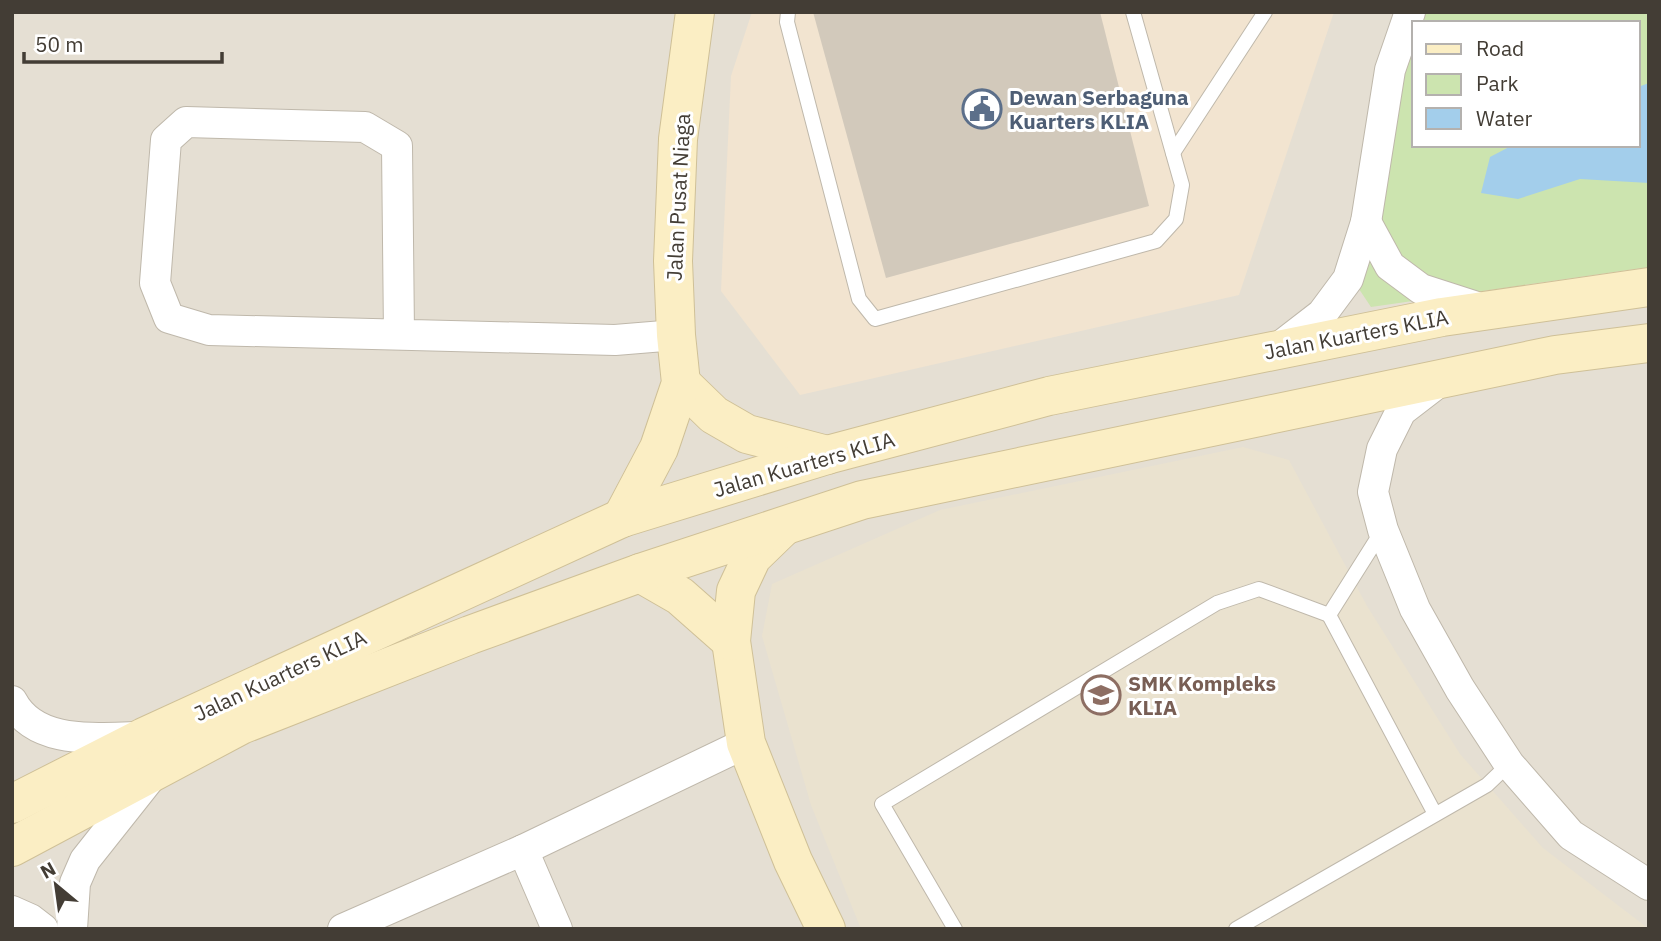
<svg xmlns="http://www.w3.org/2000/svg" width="1661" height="941" viewBox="0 0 1661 941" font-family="'IBM Plex Sans',sans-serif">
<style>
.residential{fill:#e5dfd3;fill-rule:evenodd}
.commercial{fill:#f2e4d0}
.education{fill:#eae2cf}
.green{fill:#cce4af}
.water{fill:#a3ceeb}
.building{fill:#d2c9bb}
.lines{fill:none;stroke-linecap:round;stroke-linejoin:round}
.lane-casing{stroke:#bfb8ab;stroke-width:16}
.street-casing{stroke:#bfb8ab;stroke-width:32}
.secondary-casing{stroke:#cfc097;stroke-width:40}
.lane{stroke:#fff;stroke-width:14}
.street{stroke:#fff;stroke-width:30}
.secondary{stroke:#fbeec4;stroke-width:38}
.labels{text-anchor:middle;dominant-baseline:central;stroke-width:6;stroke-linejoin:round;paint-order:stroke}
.service-label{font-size:21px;font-weight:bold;fill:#4e5e75;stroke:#fff;text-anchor:start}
.street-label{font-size:21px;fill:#433d35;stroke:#fff}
.education-label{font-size:21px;font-weight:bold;fill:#785e54;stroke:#fff;text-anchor:start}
</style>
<rect width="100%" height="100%" fill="#f1ede4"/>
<path class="residential" d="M12 12H1649V929H12ZM1414 23H1638V145H1414Z"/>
<path class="commercial" d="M752 12H1334L1239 295 800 395 721 291 731 76Z"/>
<path class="education" d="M1243 447 1289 460 1367 606 1460 754 1543 848 1649 929H861L811 805 762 636 772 584 940 510Z"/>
<path class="green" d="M1423 12H1649V267L1371 307 1359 289 1369 224 1414 34V145H1638V23H1419Z"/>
<path class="water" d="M1649 83V183L1580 179 1518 199 1481 193 1490 157 1513 145H1638V87Z"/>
<path class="building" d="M813 12H1100L1149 206 886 278Z"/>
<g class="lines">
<g class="lane-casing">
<g id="lane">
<path d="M788 12 787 22 859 299 875 319 1156 241 1176 219 1182 185 1133 12"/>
<path d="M1173 153 1265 12"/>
<path d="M1329 615 1435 814"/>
<path d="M955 929 882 804 1217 603 1259 589 1329 615 1382 531"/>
<path d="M1236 929 1487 785 1509 764"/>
</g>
</g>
<g class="street-casing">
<g id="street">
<path d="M1366 222 1390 266 1421 289 1483 309"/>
<path d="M399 334 397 146 365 127 186 122 166 140 155 283 169 318 209 330 615 340 676 335"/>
<path d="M1278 348 1322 314 1348 279 1366 222 1390 70 1410 12"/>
<path d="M1440 381 1401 411 1382 449 1373 492 1383 530 1415 609 1460 689 1509 764 1571 835 1649 885"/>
<path d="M12 701C36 747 100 737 143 737"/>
<path d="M523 850 557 929"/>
<path d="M12 911 30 919 43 929"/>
<path d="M72 929 75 883 85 860 150 778"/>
<path d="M343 929 523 850 746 743"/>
</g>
</g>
<g class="secondary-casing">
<g id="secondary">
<path d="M681 383 714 415 747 434 827 455"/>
<path d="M622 518 659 448 681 383 676 335 673 261 678 139 695 12"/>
<path d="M783 527 752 557 736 591 731 641 746 743 793 861 826 929"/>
<path d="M640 573 680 596 731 641"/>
<path d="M12 804 144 737 622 518 827 455 1049 396 1442 317 1649 287"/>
<path d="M12 847 241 725 470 635 640 573 862 500 1555 355 1649 343"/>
</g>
</g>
<use href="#lane" class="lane"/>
<use href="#street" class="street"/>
<use href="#secondary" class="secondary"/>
</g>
<defs>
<g id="civic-ring" transform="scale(2.0125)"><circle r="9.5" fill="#fff" stroke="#5c6f8a" stroke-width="1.5"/><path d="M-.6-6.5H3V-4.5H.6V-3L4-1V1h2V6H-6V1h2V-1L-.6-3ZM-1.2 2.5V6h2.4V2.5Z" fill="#5c6f8a"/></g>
<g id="school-ring" transform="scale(2.0125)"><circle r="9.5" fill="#fff" stroke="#8d6e63" stroke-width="1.5"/><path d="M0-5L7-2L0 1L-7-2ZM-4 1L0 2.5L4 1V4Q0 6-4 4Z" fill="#8d6e63"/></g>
</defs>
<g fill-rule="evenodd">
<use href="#civic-ring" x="982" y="109"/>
<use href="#school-ring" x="1101" y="695"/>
</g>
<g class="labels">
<g class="service-label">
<text x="1009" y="97">Dewan Serbaguna<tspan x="1009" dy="24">Kuarters KLIA</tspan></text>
</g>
<g class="street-label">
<text transform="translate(678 197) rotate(-87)">Jalan Pusat Niaga</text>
<text transform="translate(1356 334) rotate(-11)">Jalan Kuarters KLIA</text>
<text transform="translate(804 464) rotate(-16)">Jalan Kuarters KLIA</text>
<text transform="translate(280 675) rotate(-25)">Jalan Kuarters KLIA</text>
</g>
<g class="education-label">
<text x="1128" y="683">SMK Kompleks<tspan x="1128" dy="24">KLIA</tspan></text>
</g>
</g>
<rect width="1661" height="941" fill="none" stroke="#433d35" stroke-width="28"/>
<rect x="1412" y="21" width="228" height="126" fill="#ffffff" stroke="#b4b1ae" stroke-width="2"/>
<rect x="1426" y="44" width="35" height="10" fill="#fbeec4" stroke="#b4b1ae" stroke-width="2"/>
<text x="1476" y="56" font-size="21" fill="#433d35">Road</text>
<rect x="1426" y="74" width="35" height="21" fill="#cce4af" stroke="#b4b1ae" stroke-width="2"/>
<text x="1476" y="91" font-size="21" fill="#433d35">Park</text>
<rect x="1426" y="108" width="35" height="21" fill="#a3ceeb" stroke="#b4b1ae" stroke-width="2"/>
<text x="1476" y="126" font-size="21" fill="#433d35">Water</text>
<g transform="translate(56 885) rotate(331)" stroke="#ffffff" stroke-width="5" paint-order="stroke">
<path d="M0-5L12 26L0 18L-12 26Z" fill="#433d35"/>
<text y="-10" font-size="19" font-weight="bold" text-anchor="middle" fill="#433d35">N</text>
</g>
<path d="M24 52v10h198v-10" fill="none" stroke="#433d35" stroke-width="3.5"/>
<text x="35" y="52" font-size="21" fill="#433d35" stroke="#ffffff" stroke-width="5" paint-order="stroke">50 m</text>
</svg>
